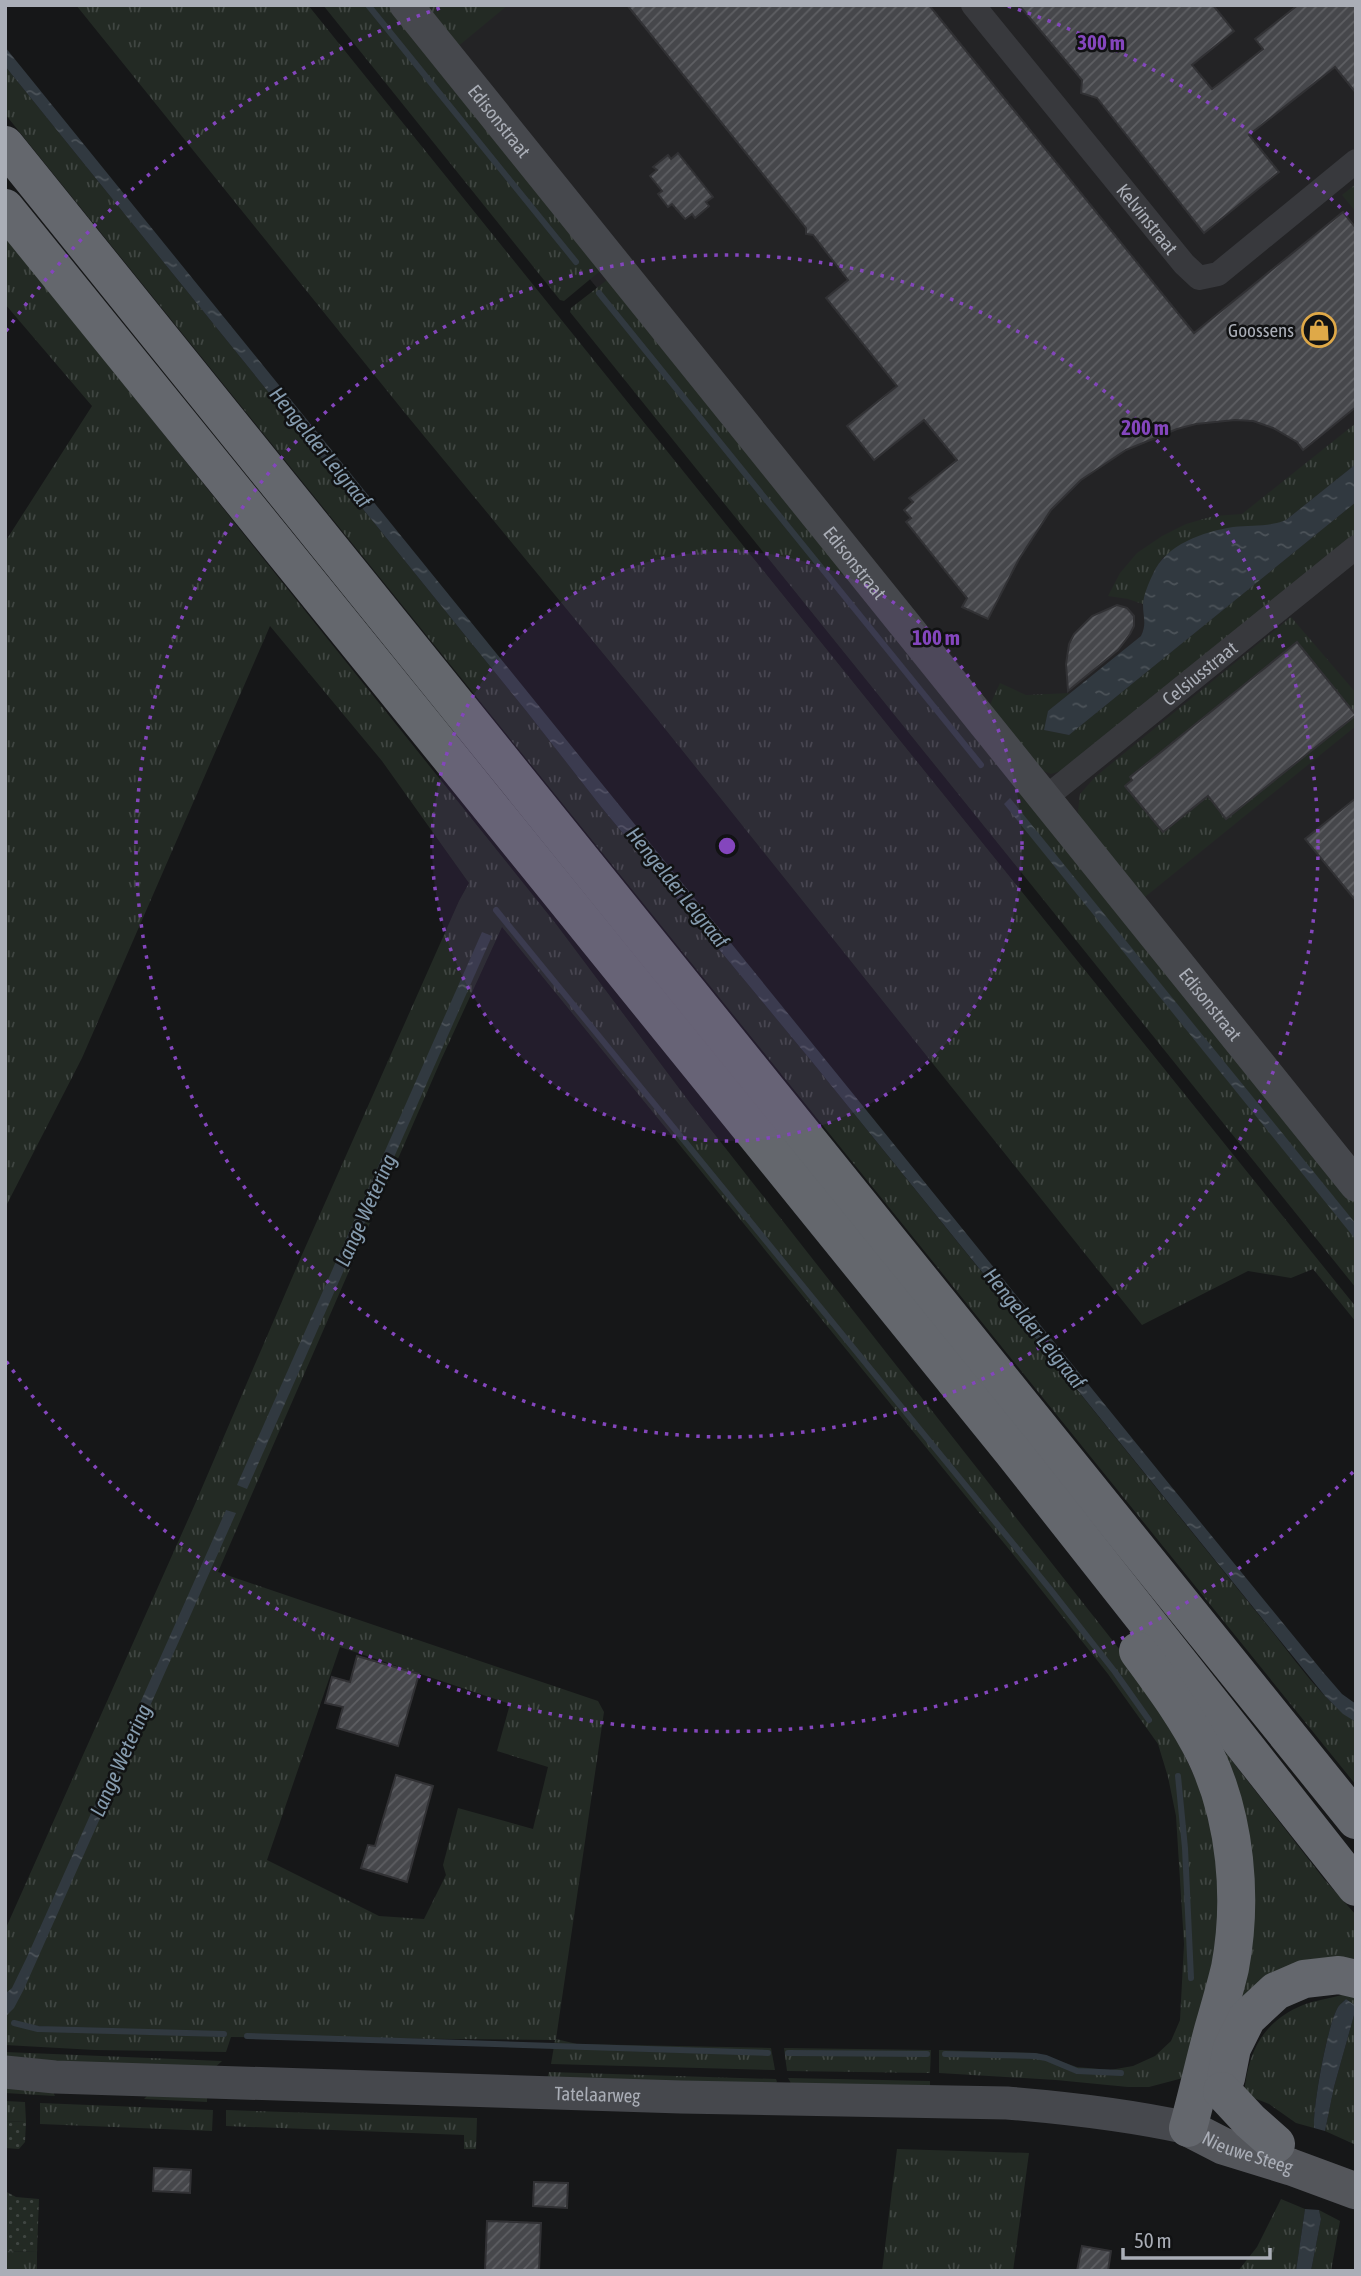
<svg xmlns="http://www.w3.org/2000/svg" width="1361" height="2276" viewBox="0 0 1361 2276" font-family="'Asap Condensed',sans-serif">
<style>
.built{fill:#232325}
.grass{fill:url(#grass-tufts);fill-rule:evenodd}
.garden{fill:url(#garden-dots)}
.water{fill:url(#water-ripples)}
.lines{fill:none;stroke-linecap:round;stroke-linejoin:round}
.stream{stroke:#313940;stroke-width:6}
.building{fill:url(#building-hatch);stroke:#313134;stroke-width:2}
.street{stroke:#38393d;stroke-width:24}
.secondary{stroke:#46484d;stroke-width:33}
.primary{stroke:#54565b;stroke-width:37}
.highway{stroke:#64676d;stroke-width:38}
.ring{fill:none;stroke:#8446bd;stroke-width:3.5;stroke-dasharray:3.5 7}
.labels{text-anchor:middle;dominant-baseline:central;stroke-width:5;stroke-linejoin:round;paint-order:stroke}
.street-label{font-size:19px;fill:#aaaeb7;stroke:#111213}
.poi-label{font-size:19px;fill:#aaaeb7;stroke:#111213;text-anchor:end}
.water-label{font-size:21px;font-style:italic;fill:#859bae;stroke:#111213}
.centre{fill:#8446bd;stroke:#111213;stroke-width:3.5}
.ring-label{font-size:21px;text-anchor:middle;font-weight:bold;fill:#8446bd;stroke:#111213;stroke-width:5;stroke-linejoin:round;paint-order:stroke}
</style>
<defs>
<pattern id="grass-tufts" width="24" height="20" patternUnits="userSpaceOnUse" patternTransform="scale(1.75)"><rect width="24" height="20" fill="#232a24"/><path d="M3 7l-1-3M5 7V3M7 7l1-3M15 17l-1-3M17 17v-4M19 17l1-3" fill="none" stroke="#404642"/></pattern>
<pattern id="garden-dots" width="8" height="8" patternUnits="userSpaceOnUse" patternTransform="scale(1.75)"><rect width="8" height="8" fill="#232a24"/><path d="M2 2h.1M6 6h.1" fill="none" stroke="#404642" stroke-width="1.8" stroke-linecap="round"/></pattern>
<pattern id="water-ripples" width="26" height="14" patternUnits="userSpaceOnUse" patternTransform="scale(1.75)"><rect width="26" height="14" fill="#313940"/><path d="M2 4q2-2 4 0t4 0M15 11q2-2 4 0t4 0" fill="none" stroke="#4c5359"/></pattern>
<pattern id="building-hatch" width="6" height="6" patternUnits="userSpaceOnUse" patternTransform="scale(1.75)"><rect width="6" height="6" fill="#46474b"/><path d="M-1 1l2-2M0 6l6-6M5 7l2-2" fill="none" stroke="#5e5f63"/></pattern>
</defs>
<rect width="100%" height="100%" fill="#161718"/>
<path class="built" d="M368 5H1356V1231L576 262Z"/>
<g class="grass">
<path d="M76 5H308L1356 1307V1322L1313 1269 1291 1278 1248 1271 1142 1325 658 720 405 413Z"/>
<path d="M323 5H389L599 266 600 271 564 301 560 300Z"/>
<path d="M422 5H508L456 48Z"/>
<path d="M5 66 527 712 602 808 813 1063 1271 1630C1297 1662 1321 1699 1356 1722V1785L5 114Z"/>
<path d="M1356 184V212L1342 195Z"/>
<path d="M5 236 556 924 690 1103 1120 1650 1159 1702 1207 1803 1219 1876 1215 1973 1183 2078 1149 2087H1128L1056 2080 939 2073V2050L1035 2053 1077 2067 1110 2070 1133 2066 1155 2056 1171 2041 1180 2020 1184 1944 1176 1816 1168 1777 1158 1744 1108 1674 1012 1553 502 927 441 1060 218 1572 598 1701 604 1712 556 2039 577 2044 771 2048 775 2070 551 2064 555 2040 231 2037 226 2052 95 2050 5 2045V1930L195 1504 301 1257 459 901 469 883 382 761 270 626 82 1058 5 1208V542L92 406 5 304ZM340 1647 510 1704 497 1751 548 1767 533 1829 458 1808 443 1865 446 1875 424 1919 379 1916 267 1860Z"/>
<path d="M607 280 1035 805 1356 1202V1288L570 312 571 308Z"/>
<path d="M1356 423V464L1286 520 1275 525 1234 527 1163 557 1154 571 1143 604 1128 599 1108 596 1120 573 1137 553 1162 536 1186 524 1214 516 1242 514Z"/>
<path d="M1356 502V534L1150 699 1069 768 1051 774 1039 769 989 707 1000 683 1026 695 1070 693 1048 711 1045 730 1069 735Z"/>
<path d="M1291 617 1356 693V726L1140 901 1079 827 1078 811 1080 794 1095 777Z"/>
<path d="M1197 1716 1324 1879 1356 1915V1971L1235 2023 1237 1972Z"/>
<path d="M1345 1994 1356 1998V2006L1346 1999C1343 2002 1340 2004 1338 2007 1327 2026 1313 2105 1314 2128L1296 2123 1269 2104 1244 2094C1248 2052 1262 2022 1303 2005 1316 2000 1332 1998 1345 1994Z"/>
<path d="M1356 2008V2145L1325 2131 1334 2087Z"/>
<path d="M784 2048 931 2050 930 2073 787 2071Z"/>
<path d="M5 2052 222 2061 210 2072 5 2062Z"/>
<path d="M549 2072 776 2079 777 2082 771 2087 546 2082Z"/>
<path d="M788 2078 930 2081V2086L793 2087Z"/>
<path d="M5 2083 50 2086 55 2096 5 2093Z"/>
<path d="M153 2090 207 2096V2102L144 2099Z"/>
<path d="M5 2101 25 2102 26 2122 5 2121Z"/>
<path d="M40 2103 213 2110 212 2131 40 2124Z"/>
<path d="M226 2110 477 2118 476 2149H464V2135L226 2126Z"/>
<path d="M897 2149 1029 2153 1013 2271H882Z"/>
<path d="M1281 2199 1305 2209 1296 2271H1238L1257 2247Z"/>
<path d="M1319 2210 1340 2221 1331 2271H1311L1321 2219Z"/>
<path d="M5 2234 6 2251 37 2252V2271H5Z"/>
</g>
<g class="garden">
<path d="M5 2121 26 2122 25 2142 19 2149 5 2148Z"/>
<path d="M5 2191 16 2197 39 2199 37 2252 5 2251Z"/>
</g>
<g class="water">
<path d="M5 47 1170 1485 1323 1672 1342 1694 1356 1704V1722L1343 1714 1325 1696 813 1063 602 808 527 712 5 66Z"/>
<path d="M1356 464V502L1069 735 1044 730 1048 711 1141 636C1147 624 1143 617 1143 605 1143 596 1149 582 1153 574 1166 544 1203 532 1233 527 1252 525 1269 527 1286 520Z"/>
<path d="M1010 798 1356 1224V1240L1004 804Z"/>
<path d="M482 932 492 936 247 1489 237 1485Z"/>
<path d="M226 1510 236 1513 24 1989 14 2008 5 2017V1994L12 1988 27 1957Z"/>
<path d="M1346 1999 1356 2006V2008L1334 2087 1325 2131 1314 2128C1313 2106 1327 2026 1338 2007 1340 2004 1344 2001 1346 1999Z"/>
<path d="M1305 2209 1319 2210 1321 2219 1311 2271H1296Z"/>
</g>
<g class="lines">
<g class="stream">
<path d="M368 5 576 262"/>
<path d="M599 293 981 765"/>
<path d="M496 910 1050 1589 1115 1672 1149 1720"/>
<path d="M1178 1776 1185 1848 1191 1978"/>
<path d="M14 2023 38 2029 224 2034"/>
<path d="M247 2036 768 2053"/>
<path d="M788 2053 927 2054"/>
<path d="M945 2054 1035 2056 1046 2058 1077 2071 1121 2073"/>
</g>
</g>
<g class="building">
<path d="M627 5H929L1194 333 1343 212 1356 228V407L1303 450 1297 442 1273 428 1253 421 1235 420 1196 424 1177 429 1126 450 1081 480 1051 510 1019 559 988 619 962 607 967 598 906 522 911 518 904 510 913 502 909 498 957 460 924 420 874 460 847 426 897 386 826 298 848 280 813 235 806 234V228Z"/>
<path d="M1019 5H1213L1234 31 1192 65 1212 89 1263 49 1255 39 1298 5H1356V93L1335 67 1249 135 1279 172 1204 233 1097 98 1081 93 1082 80Z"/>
<path d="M678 153 713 197 706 202 709 206 695 218 692 214 685 219 672 204 668 207 658 194 662 191 650 176 657 170 653 167 668 155 671 159Z"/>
<path d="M1117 605 1127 608 1134 616V626L1130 634 1118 650 1068 691 1066 664 1069 644 1074 634 1092 616Z"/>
<path d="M1297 642 1356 715 1226 819 1208 796 1163 832 1125 786 1132 780 1130 777Z"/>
<path d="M1356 798V901L1305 839Z"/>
<path d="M357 1656 419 1674 398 1746 337 1728 343 1707 325 1703 332 1677 350 1682Z"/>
<path d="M396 1775 433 1786 407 1882 361 1868 368 1845 375 1846Z"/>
<path d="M154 2168 191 2170 190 2193 153 2191Z"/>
<path d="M534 2182 568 2183 567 2208 533 2206Z"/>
<path d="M487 2221 541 2223 539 2271H485Z"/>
<path d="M1082 2246 1111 2251 1108 2271H1077Z"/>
</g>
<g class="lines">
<g class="street">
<path id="s1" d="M973 5 1184 264 1199 278 1218 274 1356 161"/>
<path id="s2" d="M1044 799 1356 547"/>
</g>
<g class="secondary">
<path id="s3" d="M406 5 1356 1185"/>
<path id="s4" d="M5 2072 55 2077 681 2097 1007 2103C1068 2108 1129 2115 1188 2128"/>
</g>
<path class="primary" id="s5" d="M1188 2128 1223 2146 1291 2167 1356 2191"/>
<g class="highway">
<path d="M5 145 1356 1820"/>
<path d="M5 208 1012 1451 1356 1887"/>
<path d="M1138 1651C1162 1684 1187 1717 1205 1754 1236 1818 1243 1899 1230 1968 1225 1989 1219 2009 1213 2030 1204 2063 1197 2096 1188 2128"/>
<path d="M1226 2078 1232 2048 1247 2018 1276 1991 1304 1979 1339 1975 1356 1979"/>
<path d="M1222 2091 1250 2121 1276 2144"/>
</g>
</g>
<circle cx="727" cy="846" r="295" fill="#8446bd" fill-opacity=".12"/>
<g class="ring">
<circle cx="727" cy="846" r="295"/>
<circle cx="727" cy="846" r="591"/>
<path d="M1353 1472A886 886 0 0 1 6 1361M6 331A886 886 0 0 1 446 6M1008 6A886 886 0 0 1 1353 220"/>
</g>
<defs>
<g id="shop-ring" transform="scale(1.75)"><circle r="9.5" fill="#111213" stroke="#dfa948" stroke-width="1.5"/><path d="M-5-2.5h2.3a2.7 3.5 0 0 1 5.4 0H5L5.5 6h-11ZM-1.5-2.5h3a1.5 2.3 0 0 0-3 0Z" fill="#dfa948"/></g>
</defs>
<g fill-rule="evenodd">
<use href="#shop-ring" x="1319" y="330"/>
</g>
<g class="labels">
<g class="street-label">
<text stroke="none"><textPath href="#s3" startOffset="149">Edisonstraat</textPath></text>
<text stroke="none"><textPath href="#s1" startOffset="276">Kelvinstraat</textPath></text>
<text stroke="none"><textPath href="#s3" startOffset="716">Edisonstraat</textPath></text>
<text stroke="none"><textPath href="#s2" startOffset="200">Celsiusstraat</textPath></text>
<text stroke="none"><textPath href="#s3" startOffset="1283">Edisonstraat</textPath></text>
<text stroke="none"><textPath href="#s4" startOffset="593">Tatelaarweg</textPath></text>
<text stroke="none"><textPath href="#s5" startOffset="65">Nieuwe Steeg</textPath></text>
</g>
<g class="poi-label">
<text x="1294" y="330">Goossens</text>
</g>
<g class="water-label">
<text transform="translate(321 447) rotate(51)">Hengelder Leigraaf</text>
<text transform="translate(678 887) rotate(51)">Hengelder Leigraaf</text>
<text transform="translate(365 1210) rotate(-66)">Lange Wetering</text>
<text transform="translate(1035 1328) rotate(51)">Hengelder Leigraaf</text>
<text transform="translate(120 1760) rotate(-66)">Lange Wetering</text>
</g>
</g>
<circle cx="727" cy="846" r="10" class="centre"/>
<g class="ring-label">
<text x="1101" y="50">300 m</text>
<text x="1145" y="435">200 m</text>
<text x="936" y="645">100 m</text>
</g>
<rect width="1361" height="2276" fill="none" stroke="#aaaeb7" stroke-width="14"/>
<path d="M1123 2248v10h147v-10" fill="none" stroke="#aaaeb7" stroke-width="3.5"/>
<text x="1134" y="2248" font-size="21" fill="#aaaeb7" stroke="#111213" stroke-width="5" paint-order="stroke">50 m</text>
</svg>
